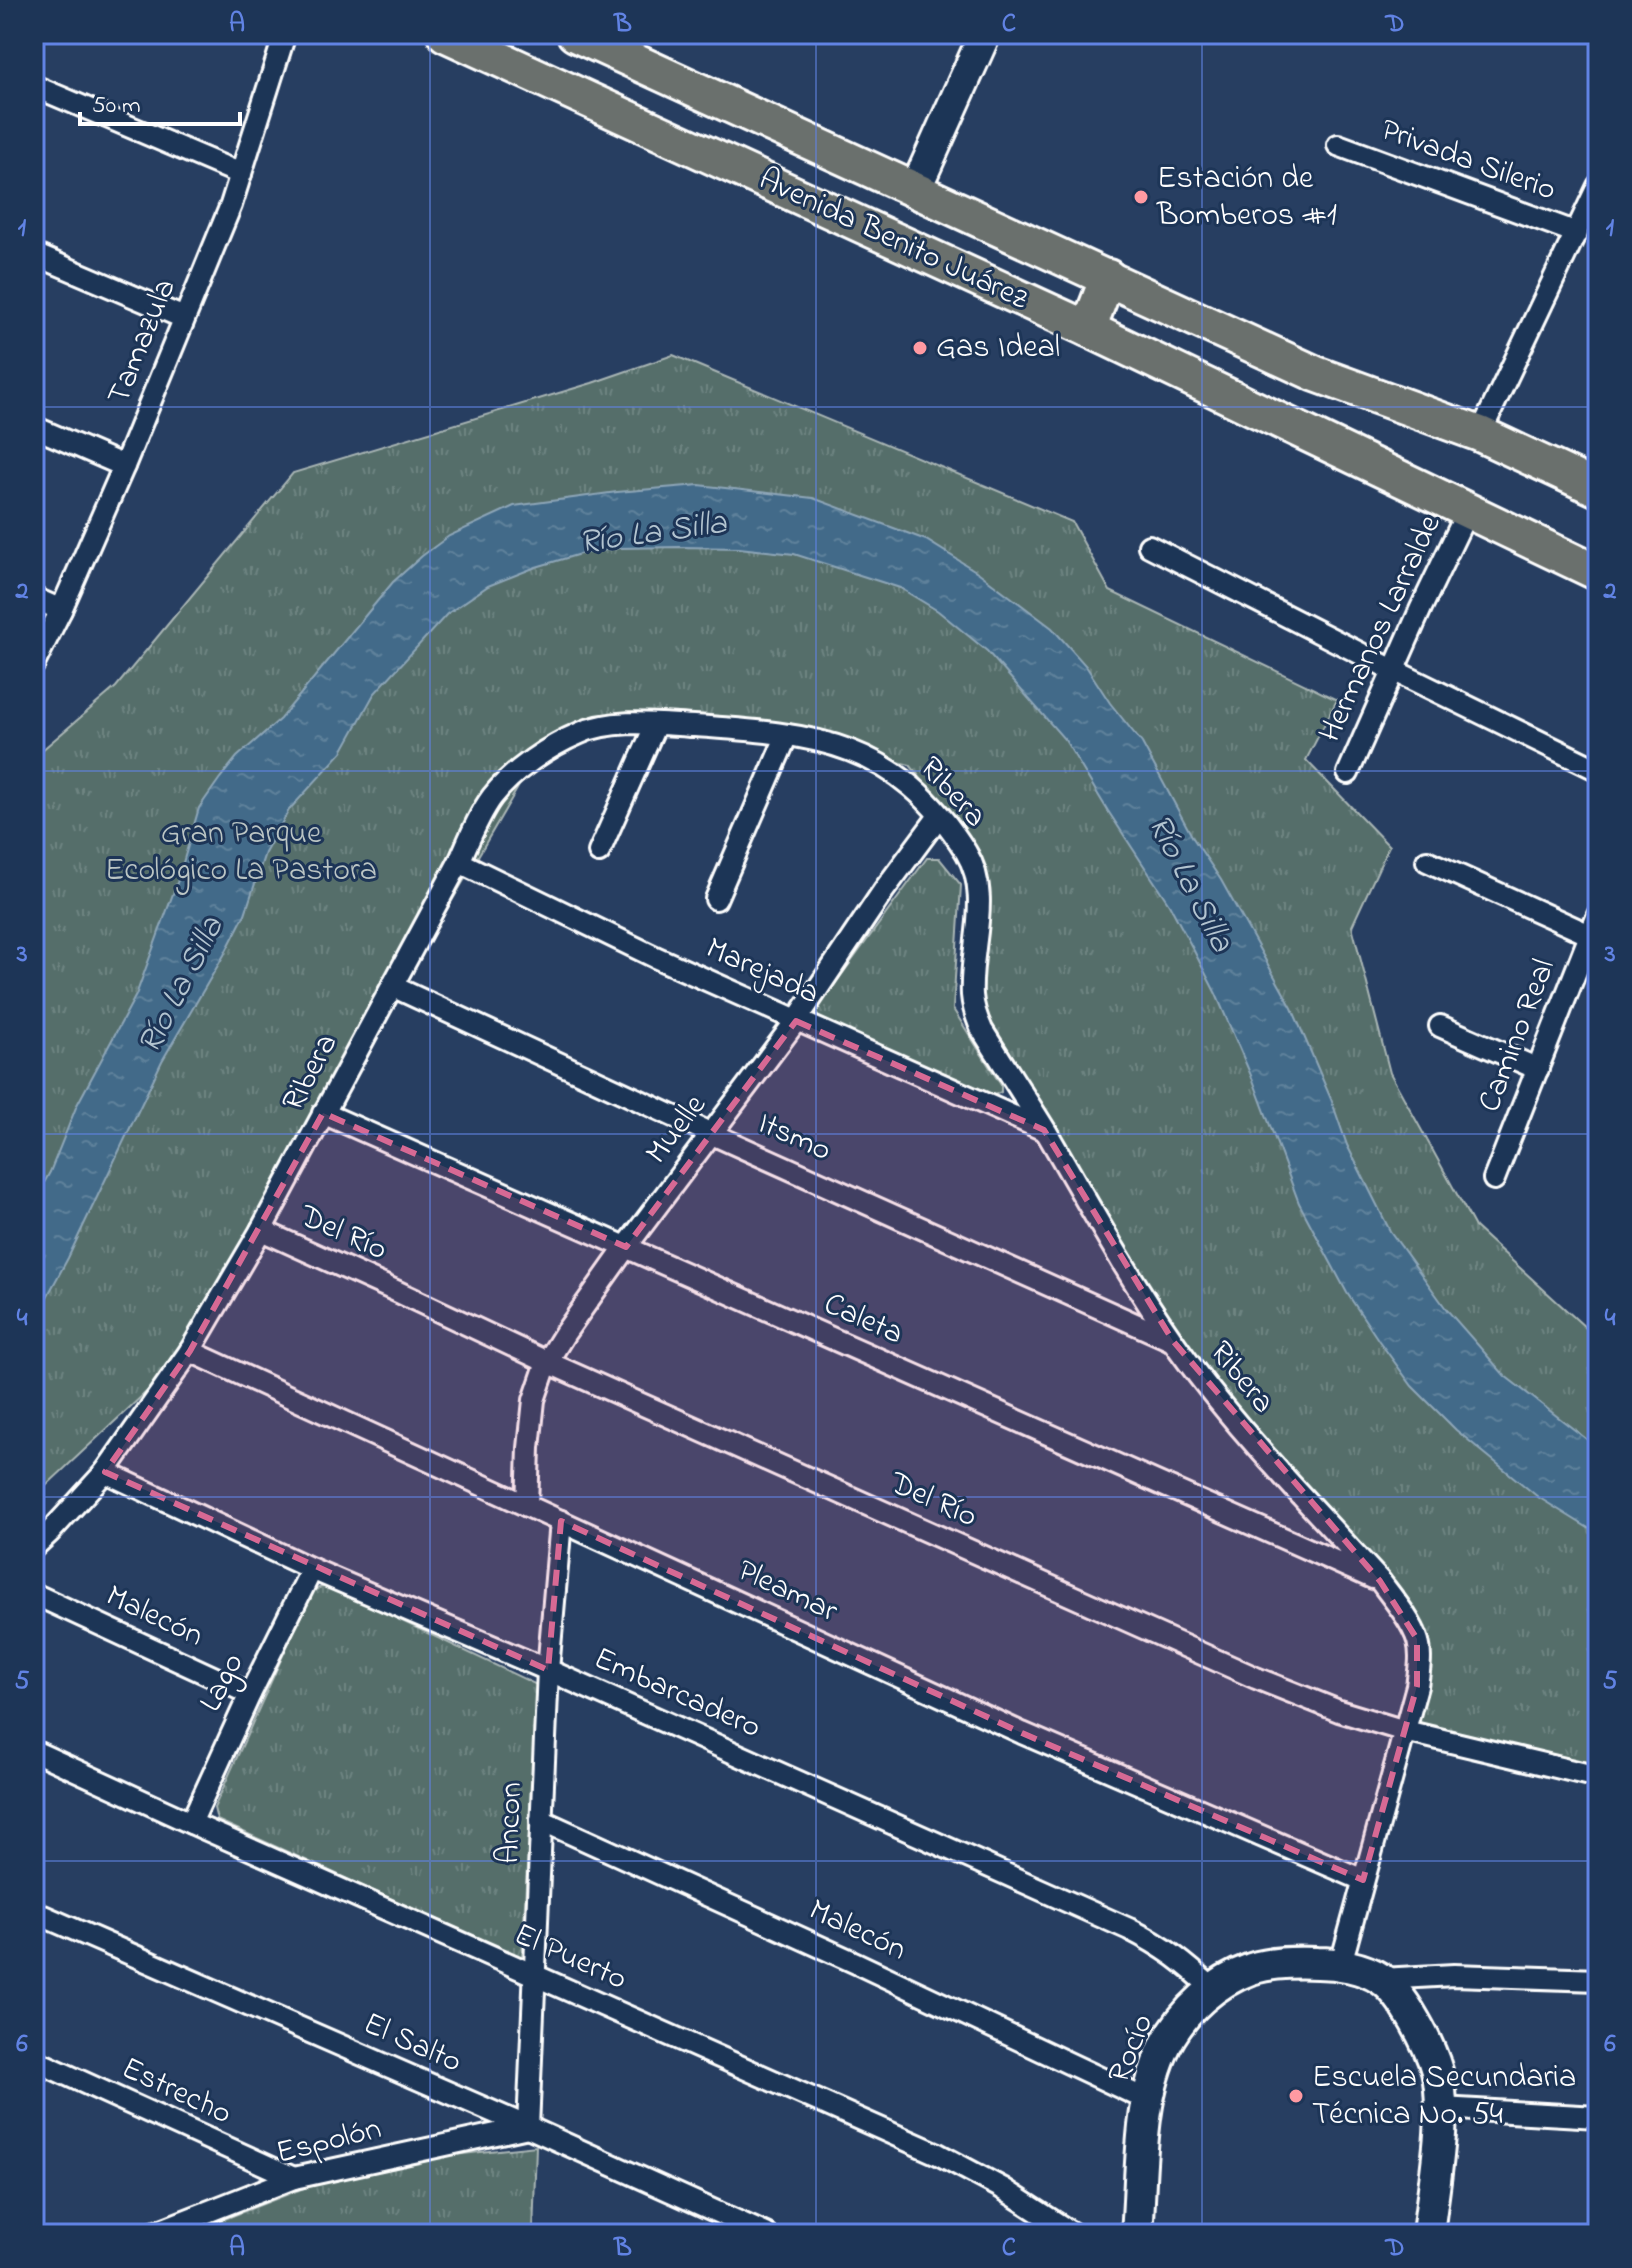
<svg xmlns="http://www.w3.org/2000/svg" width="1632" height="2268" viewBox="0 0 1632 2268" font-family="'Indie Flower',sans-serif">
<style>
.grass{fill:url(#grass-tufts);stroke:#aab6b5;stroke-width:2}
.water{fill:url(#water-ripples);stroke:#8ea6b8;stroke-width:2}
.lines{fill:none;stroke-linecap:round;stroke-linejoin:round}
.street-casing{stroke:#fff;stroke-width:26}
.secondary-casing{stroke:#fff;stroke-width:36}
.primary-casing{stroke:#fff;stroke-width:40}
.street{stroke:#1d3557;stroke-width:20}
.secondary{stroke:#1d3557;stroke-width:30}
.primary{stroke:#6b706d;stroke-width:34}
.marked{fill:#d76994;fill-opacity:0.2;stroke:#d76994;stroke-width:6;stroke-dasharray:16 10;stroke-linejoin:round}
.grid{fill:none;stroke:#6183e4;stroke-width:2;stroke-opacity:0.55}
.poi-dot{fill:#ff9aa2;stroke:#1d3557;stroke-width:3}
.labels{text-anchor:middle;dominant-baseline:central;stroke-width:6;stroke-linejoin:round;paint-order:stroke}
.street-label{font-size:32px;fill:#fff;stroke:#1d3557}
.poi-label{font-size:32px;fill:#fff;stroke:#1d3557;text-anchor:start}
.park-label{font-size:32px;fill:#bbc5c4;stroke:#1d3557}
.water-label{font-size:34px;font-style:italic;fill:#b3c4d0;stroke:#1d3557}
.neatline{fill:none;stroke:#6183e4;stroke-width:3}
.grid-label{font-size:26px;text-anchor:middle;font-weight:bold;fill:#6183e4}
</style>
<defs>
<pattern id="grass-tufts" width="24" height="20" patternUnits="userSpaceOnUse" patternTransform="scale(2)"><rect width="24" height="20" fill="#546e6b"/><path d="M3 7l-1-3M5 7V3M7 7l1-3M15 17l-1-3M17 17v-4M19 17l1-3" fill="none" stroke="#6e8481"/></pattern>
<pattern id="water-ripples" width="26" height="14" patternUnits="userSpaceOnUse" patternTransform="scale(2)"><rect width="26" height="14" fill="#426b89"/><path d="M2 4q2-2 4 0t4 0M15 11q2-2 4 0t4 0" fill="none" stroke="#5e819b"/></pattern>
</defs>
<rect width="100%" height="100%" fill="#273e61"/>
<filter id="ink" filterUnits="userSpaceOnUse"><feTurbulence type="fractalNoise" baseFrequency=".0125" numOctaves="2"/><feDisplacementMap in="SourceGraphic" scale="16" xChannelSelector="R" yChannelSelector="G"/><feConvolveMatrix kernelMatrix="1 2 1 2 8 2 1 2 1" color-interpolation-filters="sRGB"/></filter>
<g filter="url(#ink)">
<g class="grass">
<path d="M673 355 1072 522 1110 591 1337 700 1306 760 1389 846 1352 926 1390 1073 1475 1227 1598 1339V1777L1405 1731 1417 1639 1208 1387 982 1030 979 889 923 796 931 791 910 765 787 735 604 726 534 760 190 1351 34 1497V757L116 687 293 473 592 383Z"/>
<path d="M927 858H939L961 885 953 1009 1001 1085V1092L990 1097 820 1024 816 1010Z"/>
<path d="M326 1585 537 1685 522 1958 217 1820 214 1808 312 1591Z"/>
<path d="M536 2146 533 2234H186L363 2165Z"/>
</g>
<path class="water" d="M699 485 813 498 926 540 979 573 1052 628 1086 666 1110 703 1142 743 1193 838 1221 880 1292 1008 1331 1099 1347 1145 1390 1231 1447 1310 1505 1376 1598 1448V1534L1538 1497 1456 1430 1412 1386 1379 1341 1347 1293 1299 1203 1253 1080 1216 994 1193 949 1169 904 1108 811 1065 740 987 651 938 611 900 588 794 554 739 548 680 547 619 548 580 554 536 567 488 586 447 614 374 694 342 752 289 810 265 853 245 914 224 955 162 1061 68 1258 34 1321V1201L50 1172 77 1105 136 995 178 880 199 808 220 778 237 757 280 719 393 582 422 556 449 536 514 506 617 492Z"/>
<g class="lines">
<g class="street-casing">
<g id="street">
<path d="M34 86 241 174"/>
<path d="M1338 145 1577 233"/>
<path d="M34 254 184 318"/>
<path d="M34 427 124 466"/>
<path d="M1480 434 1598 186"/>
<path d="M1149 546 1393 670 1598 770"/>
<path d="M34 598 61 610"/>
<path d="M34 664 61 610 124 466 231 205 285 34"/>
<path d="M1348 773 1421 608 1468 510"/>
<path d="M599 852 656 724"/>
<path d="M1427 861 1590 935"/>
<path d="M459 862 655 957 1044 1130"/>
<path d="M716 899 787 735"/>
<path d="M392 986 712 1134 1173 1341"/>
<path d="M1440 1026 1538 1069"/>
<path d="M323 1113 1373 1578"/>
<path d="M1494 1179 1598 915"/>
<path d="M261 1230 396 1291 547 1362 1256 1678 1339 1711 1405 1731 1598 1777"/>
<path d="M190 1351 1022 1733 1363 1880"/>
<path d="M105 1472 312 1569 548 1670 1129 1929C1165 1947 1185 1963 1213 1989"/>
<path d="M527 1506 529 1448 534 1400 547 1362 565 1333 626 1247 796 1021 884 890 939 816"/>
<path d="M34 1547 50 1532 105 1472 190 1351 261 1230 459 862C469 840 478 816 492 797 513 770 549 746 580 733 614 718 658 724 694 726 815 734 897 741 966 852 993 896 969 948 972 995 973 1008 977 1019 982 1030 1004 1065 1026 1099 1047 1133 1088 1203 1127 1275 1173 1341 1233 1427 1309 1503 1380 1581 1392 1597 1412 1621 1418 1641 1422 1656 1419 1671 1417 1686L1341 1963"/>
<path d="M34 1594 250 1694"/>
<path d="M34 1751 191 1823 938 2154 1002 2188 1073 2234"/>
<path d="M541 1820 856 1963 1147 2100"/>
<path d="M191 1823 250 1694 312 1569"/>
<path d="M34 1912 528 2127 766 2234"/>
<path d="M1381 1979 1454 1975 1598 1980"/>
<path d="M34 2060 294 2178"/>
<path d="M1441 2108 1598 2117"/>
<path d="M151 2234 294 2178 528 2127 548 1670 561 1521"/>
</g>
</g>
<g class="secondary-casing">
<g id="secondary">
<path d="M915 190 985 34"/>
<path d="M1137 2234C1142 2172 1138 2100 1166 2044 1184 2010 1215 1982 1251 1969 1272 1962 1295 1962 1317 1963 1337 1963 1363 1967 1381 1979 1403 1993 1430 2046 1437 2071 1448 2114 1433 2189 1428 2234"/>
</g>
</g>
<g class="primary-casing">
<g id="primary">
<path d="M445 34 1088 329 1598 573"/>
<path d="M575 34 1316 374 1480 434 1598 489"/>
<path d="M1088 329 1108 277"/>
</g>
</g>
<use href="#street" class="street"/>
<use href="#secondary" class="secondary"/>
<use href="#primary" class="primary"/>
</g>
</g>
<path class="marked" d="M796 1021 1044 1130 1173 1341 1380 1581 1417 1639V1686L1363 1880 1022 1733 561 1521 548 1670 105 1472 190 1351 323 1113 626 1247Z"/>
<path class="grid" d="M430 34V2234M816 34V2234M1202 34V2234M34 407H1598M34 771H1598M34 1134H1598M34 1497H1598M34 1861H1598"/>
<g class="poi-dot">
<circle cx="1141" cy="197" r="8"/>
<circle cx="920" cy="348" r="8"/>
<circle cx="1296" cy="2096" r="8"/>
</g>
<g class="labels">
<g class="street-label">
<text transform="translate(1468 161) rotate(20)">Privada Silerio</text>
<text transform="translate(893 240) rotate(25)">Avenida Benito Juárez</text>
<text transform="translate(143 342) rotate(-68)">Tamazula</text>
<text transform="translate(1381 629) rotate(-65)">Hermanos Larralde</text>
<text transform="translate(952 793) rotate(48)">Ribera</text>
<text transform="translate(762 972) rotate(24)">Marejada</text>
<text transform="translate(1518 1036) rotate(-69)">Camino Real</text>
<text transform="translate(311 1073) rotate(-62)">Ribera</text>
<text transform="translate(677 1130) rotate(-53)">Muelle</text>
<text transform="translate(794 1138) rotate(24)">Itsmo</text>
<text transform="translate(343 1234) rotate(24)">Del Río</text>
<text transform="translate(863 1320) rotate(24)">Caleta</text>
<text transform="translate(1241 1378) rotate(51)">Ribera</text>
<text transform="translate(933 1501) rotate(24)">Del Río</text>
<text transform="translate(787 1592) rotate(25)">Pleamar</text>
<text transform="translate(154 1617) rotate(25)">Malecón</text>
<text transform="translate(223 1683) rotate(-64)">Lago</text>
<text transform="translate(677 1694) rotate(24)">Embarcadero</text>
<text transform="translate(511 1823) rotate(-88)">Ancon</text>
<text transform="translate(857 1931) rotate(25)">Malecón</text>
<text transform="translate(570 1958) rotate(24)">El Puerto</text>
<text transform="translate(412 2044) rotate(24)">El Salto</text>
<text transform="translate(1132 2049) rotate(-68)">Rocío</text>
<text transform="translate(176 2092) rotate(25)">Estrecho</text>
<text transform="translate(329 2142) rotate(-14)">Espolón</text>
</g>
<g class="poi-label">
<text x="1157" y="179">Estación de<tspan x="1157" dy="37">Bomberos #1</tspan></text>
<text x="936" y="348">Gas Ideal</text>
<text x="1312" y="2078">Escuela Secundaria<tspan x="1312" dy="37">Técnica No. 54</tspan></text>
</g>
<g class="park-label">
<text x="241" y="834">Gran Parque<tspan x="241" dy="37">Ecológico La Pastora</tspan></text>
</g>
<g class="water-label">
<text transform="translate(653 534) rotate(-8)">Río La Silla</text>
<text transform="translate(1189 884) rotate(63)">Río La Silla</text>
<text transform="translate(182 986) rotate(-63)">Río La Silla</text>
</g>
</g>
<rect width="1632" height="2268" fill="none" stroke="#1d3557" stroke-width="88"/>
<path d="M80 112v12h160v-12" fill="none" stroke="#ffffff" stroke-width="4"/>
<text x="92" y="112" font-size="24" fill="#ffffff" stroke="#1d3557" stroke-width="6" paint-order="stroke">50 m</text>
<rect x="44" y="44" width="1544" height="2180" class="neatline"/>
<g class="grid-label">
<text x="237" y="31">A</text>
<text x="623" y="31">B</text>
<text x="1009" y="31">C</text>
<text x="1395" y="31">D</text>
<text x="22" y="235">1</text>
<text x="1610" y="235">1</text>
<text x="22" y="598">2</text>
<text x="1610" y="598">2</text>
<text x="22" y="961">3</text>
<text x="1610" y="961">3</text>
<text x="22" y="1325">4</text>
<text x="1610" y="1325">4</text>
<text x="22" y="1688">5</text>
<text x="1610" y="1688">5</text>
<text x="22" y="2051">6</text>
<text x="1610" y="2051">6</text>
<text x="237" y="2255">A</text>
<text x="623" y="2255">B</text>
<text x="1009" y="2255">C</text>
<text x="1395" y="2255">D</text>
</g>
</svg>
